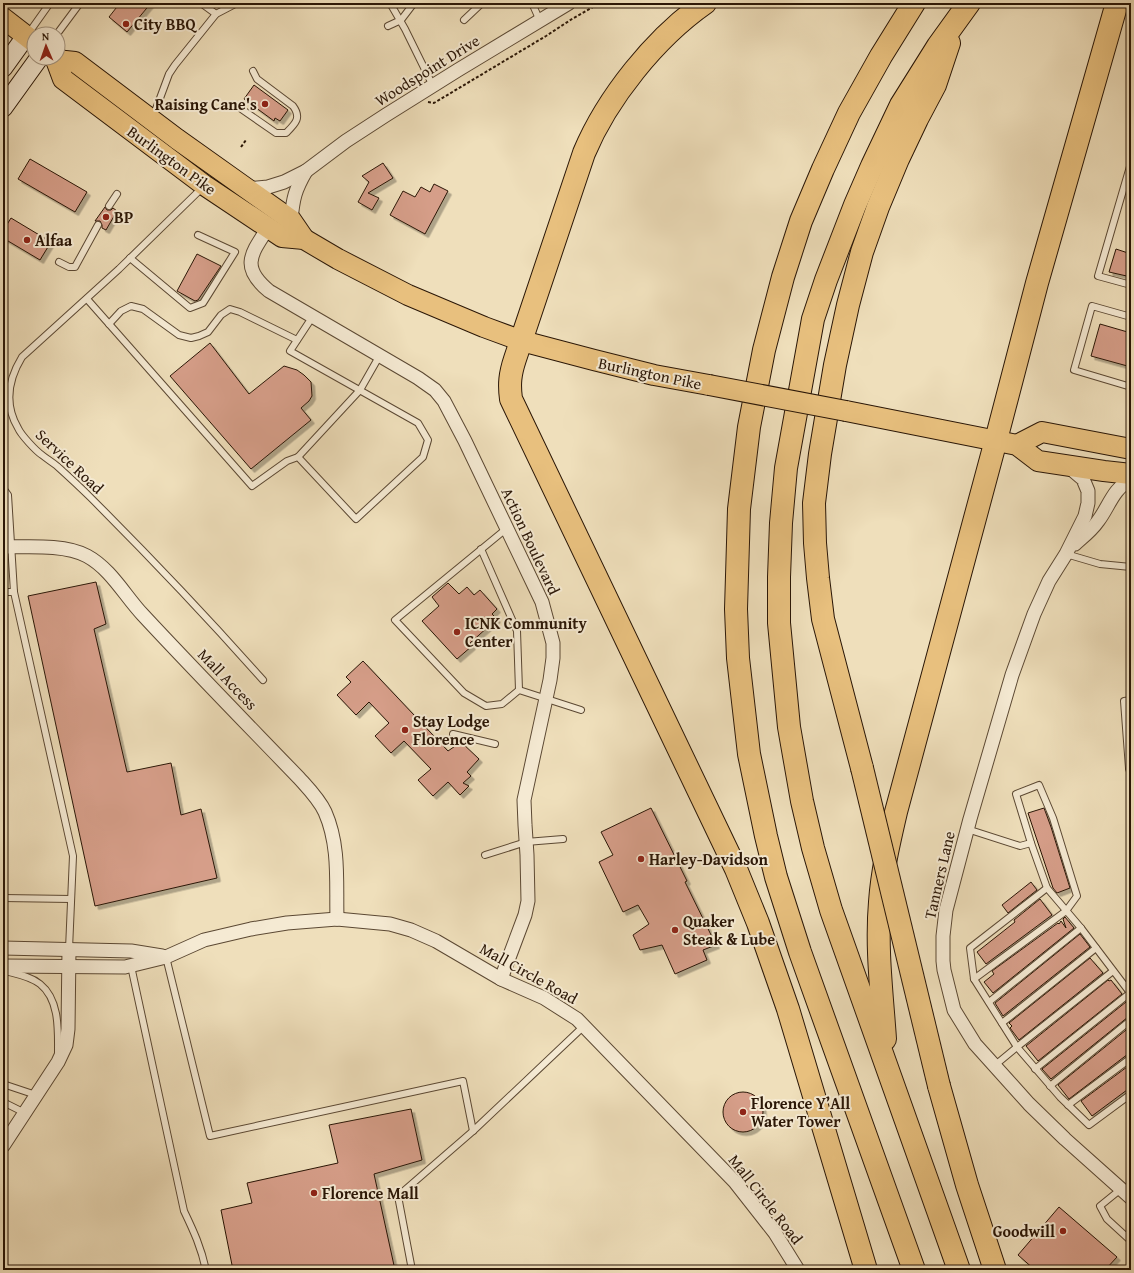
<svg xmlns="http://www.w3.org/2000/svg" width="1134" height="1273" viewBox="0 0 1134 1273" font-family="'Gentium Book Plus',serif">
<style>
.building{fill:#d69e89;stroke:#2a1606;filter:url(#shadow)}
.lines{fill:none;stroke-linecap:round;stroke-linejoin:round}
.service-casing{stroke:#5b4833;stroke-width:8}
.minor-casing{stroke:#5b4833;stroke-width:15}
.secondary-casing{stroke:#2a1606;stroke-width:20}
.primary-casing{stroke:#2a1606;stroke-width:22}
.motorway-casing{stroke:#2a1606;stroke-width:24}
.path{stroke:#2a1606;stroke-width:2;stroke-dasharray:3 2;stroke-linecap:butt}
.service{stroke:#f5ead3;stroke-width:6}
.minor{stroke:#f5ead3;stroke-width:13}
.secondary{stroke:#f5ead3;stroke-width:18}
.primary{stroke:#e8c07e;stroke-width:20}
.motorway{stroke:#e8c07e;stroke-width:22}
.primary-bridge-casing{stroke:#2a1606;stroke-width:22;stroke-linecap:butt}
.motorway-bridge-casing{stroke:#2a1606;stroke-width:24;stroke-linecap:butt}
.primary-bridge{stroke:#e8c07e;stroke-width:20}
.motorway-bridge{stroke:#e8c07e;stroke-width:22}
.poi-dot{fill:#8f2418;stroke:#f5ead3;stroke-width:1.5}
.labels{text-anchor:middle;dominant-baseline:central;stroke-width:4;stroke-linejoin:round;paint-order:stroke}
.poi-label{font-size:16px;font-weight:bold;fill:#2a1606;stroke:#f5ead3;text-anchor:start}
.street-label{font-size:16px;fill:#2a1606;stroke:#f5ead3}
</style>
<defs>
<filter id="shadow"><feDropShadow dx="3.5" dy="3.5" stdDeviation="0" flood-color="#0004"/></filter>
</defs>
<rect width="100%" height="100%" fill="#efdfbb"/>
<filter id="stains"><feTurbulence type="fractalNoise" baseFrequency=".005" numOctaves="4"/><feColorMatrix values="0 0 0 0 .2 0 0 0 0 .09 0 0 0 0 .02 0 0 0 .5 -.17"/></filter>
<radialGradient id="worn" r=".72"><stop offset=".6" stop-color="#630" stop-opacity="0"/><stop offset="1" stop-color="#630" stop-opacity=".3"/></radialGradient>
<g class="building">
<path d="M120 3H151L127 32 109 17Z"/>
<path d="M254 85 288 110 280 121 275 118 274 121 244 99Z"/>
<path d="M30 159 87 192 75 212 18 179Z"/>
<path d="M383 163 393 178 368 193 379 198 372 210 358 202 369 182 362 176Z"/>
<path d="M434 184 448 191 425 234 390 215 403 191 415 197 421 187 430 192Z"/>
<path d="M105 207 107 210H111L113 208 117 211 106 230 102 228V225L100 221H95Z"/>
<path d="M11 218 51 242 40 260 3 238V231Z"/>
<path d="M1116 249 1131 254V277L1109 272Z"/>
<path d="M197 254 221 266 198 300 195 301 177 291Z"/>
<path d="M1100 324 1131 333V367L1091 356Z"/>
<path d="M210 343 249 394 284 366 297 370 304 375 311 382 312 396 309 401 301 408 311 420 251 469 170 376Z"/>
<path d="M96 582 106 624 94 629 127 772 171 763 181 815 201 809 217 878 95 906 28 596Z"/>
<path d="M448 583 459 594 467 587 474 595 480 590 497 609 492 614 497 619 470 643 472 646 457 659 422 621 439 606 432 597Z"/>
<path d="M363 661 448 751 461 742 479 759 467 772 471 776 463 783 469 786 460 795 448 782 433 796 418 780 431 769 404 741 391 753 375 736 389 723 369 702 356 715 337 695 351 682 346 677Z"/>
<path d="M651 808 687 881 685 882 716 945 703 950 707 960 675 974 662 945 640 950 633 935 649 924 638 905 623 912 599 862 613 855 601 832Z"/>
<path d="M1044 808 1051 827 1070 888 1057 893 1053 888 1028 813Z"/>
<path d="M1031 882 1037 890 1008 913 1002 905Z"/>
<path d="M1040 899 1052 915 986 964 977 952 1015 922 1014 920Z"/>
<path d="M1065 917 1074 928 993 993 984 982 994 974 992 971 1058 923 1059 924 1061 921 1066 928 1063 919Z"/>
<path d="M1080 934 1090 947 1003 1016 995 1003Z"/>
<path d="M1090 958 1103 973 1019 1040 1010 1028 1012 1026 1009 1023Z"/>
<path d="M1108 980 1109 981 1111 980 1122 994 1038 1061 1026 1046Z"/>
<path d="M1131 998V1016L1128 1017 1051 1079 1042 1069Z"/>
<path d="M1131 1026V1054H1128L1069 1099 1058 1085Z"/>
<path d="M1131 1064V1087L1092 1116 1081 1101Z"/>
<circle cx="743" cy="1112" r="20"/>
<path d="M411 1109 422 1160 374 1174 395 1270H233L221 1210 252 1203 247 1183 338 1163 329 1125Z"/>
<path d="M1059 1207 1117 1257 1105 1270H1035L1018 1255Z"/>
</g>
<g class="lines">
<g class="service-casing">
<g id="service">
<path d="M201 3 216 14"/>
<path d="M390 3 405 29 433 86"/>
<path d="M532 3 540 21"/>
<path d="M464 20 482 3"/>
<path d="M388 26 401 20 414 3"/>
<path d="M28 34 50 3"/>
<path d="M57 34 80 3"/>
<path d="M227 107 237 106 276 133H286C295 124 302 118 293 106L257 79 253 71"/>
<path d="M153 117 169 74 175 65 216 14 237 3"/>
<path d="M1131 163 1098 276 1131 285"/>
<path d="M202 188 119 269 22 357C8 380 4 404 18 428 21 435 36 451 42 455 47 459 52 462 57 466 68 476 79 486 90 497 149 556 207 617 263 680"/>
<path d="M109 206 117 194"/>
<path d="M130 258 190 308 203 303 235 252 198 235"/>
<path d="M59 262 69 267H75L98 225"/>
<path d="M87 299 252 486 287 461 298 457 356 519 423 457 428 440 418 423 290 351 313 316"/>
<path d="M1131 317 1092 306 1074 370 1131 387"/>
<path d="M109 324 121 311 131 306 143 309 179 335 191 338 199 336 208 332 221 315 230 309 240 312 297 340"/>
<path d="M298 457 360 390 380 355"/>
<path d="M3 488 8 495 14 592 73 856 69 949"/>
<path d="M506 529 395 620 464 693 486 706 502 704 519 690 581 710"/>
<path d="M481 549 517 631 519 690"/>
<path d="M1066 554 1100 564 1131 567"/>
<path d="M3 592H14"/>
<path d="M453 734 495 744"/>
<path d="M1131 767 1129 768 1131 776"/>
<path d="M1129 768 1124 701 1131 700"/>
<path d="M967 829 1020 846 1031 843 1016 794 1039 785 1053 818 1077 896 1066 911 974 979"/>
<path d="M1031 843 1047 888 1081 928 1131 994"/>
<path d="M485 855 526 842 563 839"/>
<path d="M3 898 71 899"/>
<path d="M166 957 210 1136 463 1081 473 1131"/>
<path d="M131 966 184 1211C194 1232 201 1247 206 1270"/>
<path d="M5 971C16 974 30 976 40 984 60 1000 58 1031 58 1054"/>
<path d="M1113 971 1017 1047 1060 1097 1089 1125 1131 1094"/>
<path d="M989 1002 1081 928"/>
<path d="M1002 1023 1096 948"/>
<path d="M994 1066 1017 1047 974 979 970 948 1047 888"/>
<path d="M1035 1069 1130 993"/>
<path d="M3 1084 36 1095"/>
<path d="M1050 1086 1131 1020"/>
<path d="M3 1102 25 1113"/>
<path d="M1068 1105 1131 1058"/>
<path d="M1121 1189 1100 1206 1107 1219 1131 1241"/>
<path d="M412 1270 398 1196 473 1131 584 1026"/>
</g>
</g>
<g class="minor-casing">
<g id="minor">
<path d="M246 189 268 187 284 182 306 171 346 141 386 115 458 70 569 3"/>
<path d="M291 220C293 198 295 190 306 171"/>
<path d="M268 228C251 254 240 267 269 291L418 378 435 390 444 401 465 441 542 602 553 643V658L550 680 524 800 525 825 527 855 528 901 525 915 501 979"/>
<path d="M1070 468 1083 479 1088 491V503L1085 516 1066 554 1049 581 1034 614 1012 675 970 819 946 910 943 936V961L944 970 954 1010 975 1044 1029 1104 1065 1139 1131 1198"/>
<path d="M1075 544C1083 537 1092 530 1098 521 1109 507 1113 488 1131 480"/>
<path d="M3 547C28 547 65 544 87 556 111 569 125 596 143 615 194 670 247 724 299 778 308 788 319 799 325 812 340 846 336 883 337 919"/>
<path d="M3 948 131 951 162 956"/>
<path d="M3 966 125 967 166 957 204 940 251 929 287 923 337 919 390 924 411 930 436 941 501 979 544 998 577 1019 735 1182 775 1233 798 1270"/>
<path d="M3 1146 58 1062 66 1045 68 1029 69 949"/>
</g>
</g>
<g class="secondary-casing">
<g id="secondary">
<path d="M3 68 26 36"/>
<path d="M3 108 39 58"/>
</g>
</g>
<g class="primary-casing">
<g id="primary">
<path d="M3 18 34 42"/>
<path d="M54 58 56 60 63 79 204 185 282 237 304 239 338 259 408 295 484 327 522 341 594 360 654 375 709 385"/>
<path d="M56 60 75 62 177 139 291 220 304 239"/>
<path d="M846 411 1017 445 1038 461 1104 471 1131 474"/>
<path d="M1017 445 1042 432 1131 449"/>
</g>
</g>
<g class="motorway-casing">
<g id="motorway">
<path d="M705 3C655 38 607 98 584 153L515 359C510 374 509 384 511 399L736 869 758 923 788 1009 866 1270"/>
<path d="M862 768 823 619 818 578 815 543 814 503 820 454 835 365 848 305 862 252 878 207 898 159 917 119 935 85 949 43"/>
<path d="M885 1039C882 994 876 948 880 902 882 872 889 842 896 812L996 440 1037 283 1117 3"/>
<path d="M939 1086 967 1185 995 1270"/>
<path d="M914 1270 800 952 776 877 766 836 749 754 738 658 736 609 739 509 749 427 764 350 783 277 801 221 823 169 849 113 881 56 914 3"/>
<path d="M959 1270 831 910 813 848 802 801 789 727 779 623V577L781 523 786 468 813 319 826 280 855 205 872 166 901 105 938 46 969 3"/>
</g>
</g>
<g class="path">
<path d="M428 102 434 103 546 36 572 19 600 3"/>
<path d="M241 147 246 140"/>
</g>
<use href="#service" class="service"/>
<use href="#minor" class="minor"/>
<use href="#secondary" class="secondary"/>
<use href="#primary" class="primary"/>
<use href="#motorway" class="motorway"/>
<g class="primary-bridge-casing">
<path id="primary-bridge" d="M709 385 846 411"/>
</g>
<g class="motorway-bridge-casing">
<path id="motorway-bridge" d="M862 768 939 1086"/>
</g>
<use href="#primary-bridge" class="primary-bridge"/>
<use href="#motorway-bridge" class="motorway-bridge"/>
</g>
<g class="poi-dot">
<circle cx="126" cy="24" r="4"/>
<circle cx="265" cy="104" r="4"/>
<circle cx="106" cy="217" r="4"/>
<circle cx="27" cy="240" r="4"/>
<circle cx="457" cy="632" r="4"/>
<circle cx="405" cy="730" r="4"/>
<circle cx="641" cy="859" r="4"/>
<circle cx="675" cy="930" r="4"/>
<circle cx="743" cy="1112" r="4"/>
<circle cx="314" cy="1193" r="4"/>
<circle cx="1063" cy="1231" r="4"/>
</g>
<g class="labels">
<g class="poi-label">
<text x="134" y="24">City BBQ</text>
<text x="257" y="104" text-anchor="end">Raising Cane's</text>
<text x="114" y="217">BP</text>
<text x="35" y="240">Alfaa</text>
<text x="465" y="623">ICNK Community<tspan x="465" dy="18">Center</tspan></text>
<text x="413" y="721">Stay Lodge<tspan x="413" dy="18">Florence</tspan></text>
<text x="649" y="859">Harley-Davidson</text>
<text x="683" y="921">Quaker<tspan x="683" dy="18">Steak &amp; Lube</tspan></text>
<text x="751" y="1103">Florence Y’All<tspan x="751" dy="18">Water Tower</tspan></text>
<text x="322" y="1193">Florence Mall</text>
<text x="1055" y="1231" text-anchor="end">Goodwill</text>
</g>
<g class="street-label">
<text transform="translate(427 70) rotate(-32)">Woodspoint Drive</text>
<text transform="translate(172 160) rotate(36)">Burlington Pike</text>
<text transform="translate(650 373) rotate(12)">Burlington Pike</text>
<text transform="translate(70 461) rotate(43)">Service Road</text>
<text transform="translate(531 541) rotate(65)">Action Boulevard</text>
<text transform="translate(228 679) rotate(46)">Mall Access</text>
<text transform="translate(939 875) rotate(-77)">Tanners Lane</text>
<text transform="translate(529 973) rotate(29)">Mall Circle Road</text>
<text transform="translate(766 1199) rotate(52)">Mall Circle Road</text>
</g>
</g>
<rect width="1134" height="1273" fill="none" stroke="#efdfbb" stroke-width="16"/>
<rect x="4" y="4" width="1126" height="1265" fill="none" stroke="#2a1606" stroke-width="2"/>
<rect x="8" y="8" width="1118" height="1257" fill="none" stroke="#2a1606"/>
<g transform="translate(46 46) rotate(358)"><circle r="19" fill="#f5ead3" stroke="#a49581"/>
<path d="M0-3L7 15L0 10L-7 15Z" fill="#8f2418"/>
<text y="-6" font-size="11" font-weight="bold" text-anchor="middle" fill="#2a1606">N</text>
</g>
<rect width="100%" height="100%" filter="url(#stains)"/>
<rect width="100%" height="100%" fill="url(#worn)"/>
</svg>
